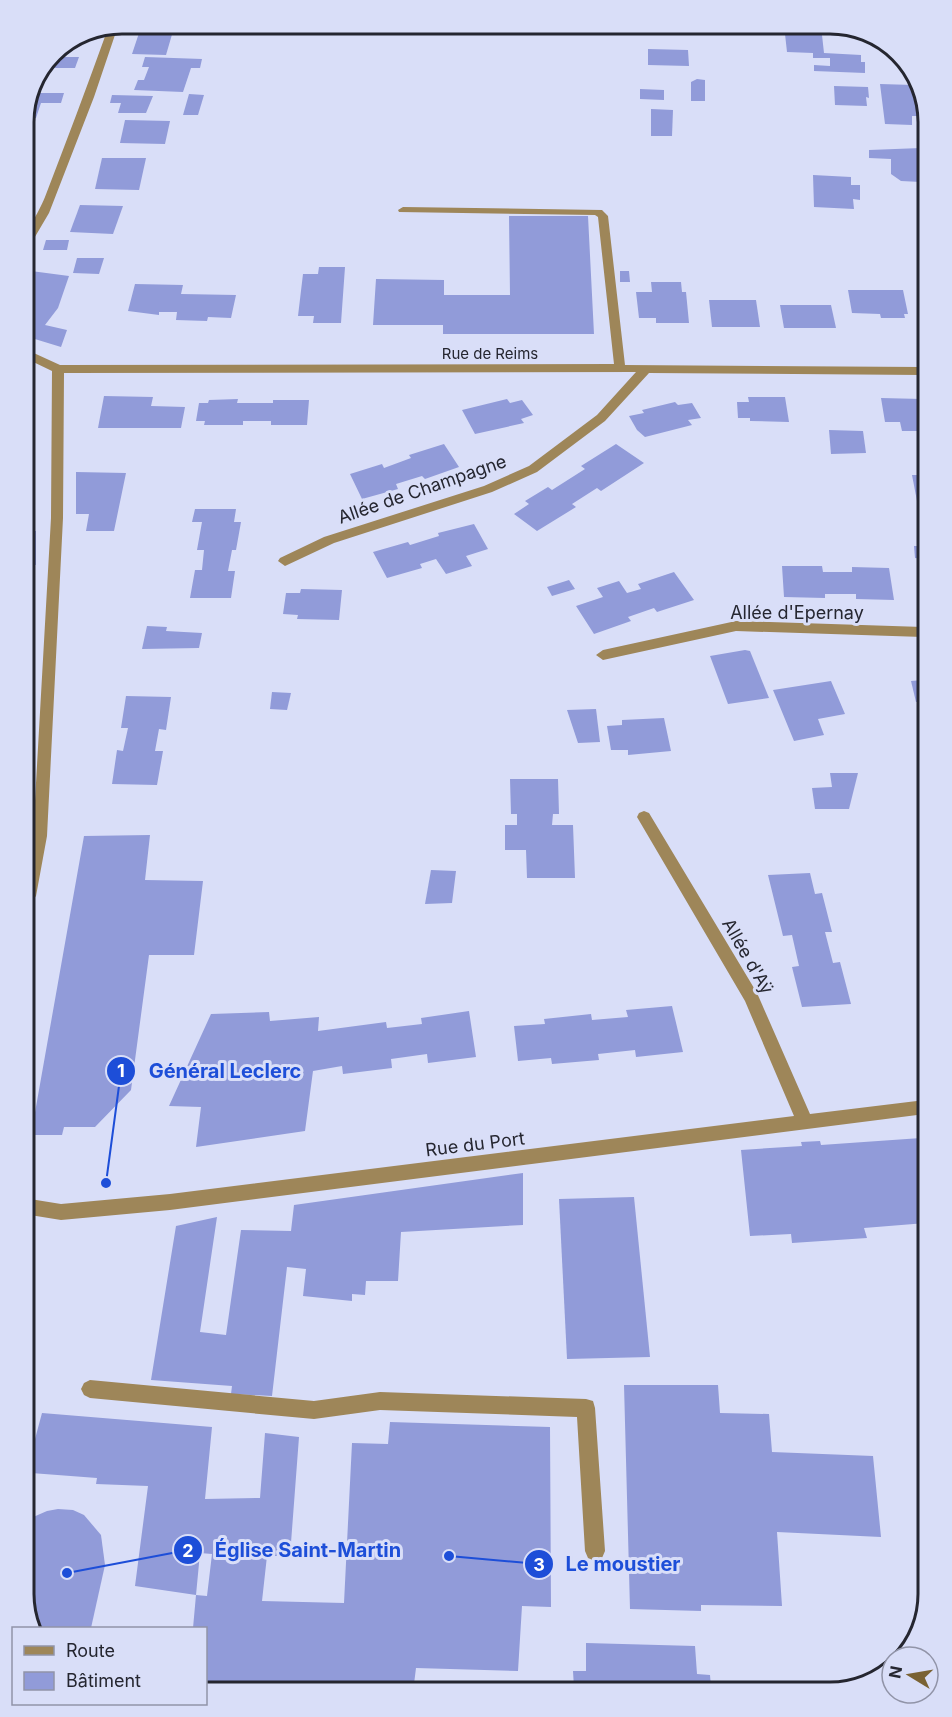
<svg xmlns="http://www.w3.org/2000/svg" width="952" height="1717" viewBox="0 0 952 1717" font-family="Inter,sans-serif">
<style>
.building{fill:#919bd9}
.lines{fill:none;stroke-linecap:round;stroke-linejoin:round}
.minor{fill:#9e8659;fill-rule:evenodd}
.labels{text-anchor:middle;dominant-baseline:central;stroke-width:6;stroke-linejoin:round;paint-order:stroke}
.far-street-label{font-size:15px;fill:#252630;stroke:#d9def8}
.street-label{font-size:18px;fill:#252630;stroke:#d9def8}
.rim{fill:none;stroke:#252630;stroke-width:3}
.leader{fill:none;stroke:#1d4ed8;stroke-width:2}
.callout-dot{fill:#1d4ed8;stroke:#d9def8;stroke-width:2}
.mark-label{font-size:18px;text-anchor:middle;font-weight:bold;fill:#fff}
.callout-label{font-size:20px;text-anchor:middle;font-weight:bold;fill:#1d4ed8;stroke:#d9def8;stroke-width:6;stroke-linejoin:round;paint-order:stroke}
</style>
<rect width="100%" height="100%" fill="#d9def8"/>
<g class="building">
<path d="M618 24H654V30L617 29Z"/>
<path d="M657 24H682V31L658 30Z"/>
<path d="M715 24H760L761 33 716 32Z"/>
<path d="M795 24 839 25 867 36 822 35 824 53 861 55V62H865V73L814 71V65L830 66V58H813V53L787 52 785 34H796Z"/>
<path d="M140 30 173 31 166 55 132 54Z"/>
<path d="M648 49 688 50 689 66 648 65Z"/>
<path d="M51 57H79L75 68H46Z"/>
<path d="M145 57 202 59 200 68H191L183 92 134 90 138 80H144L149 67H142Z"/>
<path d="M697 79 705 80V101H691V82Z"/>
<path d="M880 84 913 85 916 107 920 108V116H912V125L885 124Z"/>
<path d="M834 86 868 87 869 98 866 97 867 106 835 105Z"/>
<path d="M640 89 664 90V100L640 99Z"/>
<path d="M35 93H64L61 103H41L36 118H24Z"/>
<path d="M189 94 204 95 198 115H183Z"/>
<path d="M112 95 153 96 146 113H118L121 103H110Z"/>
<path d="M651 109 673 110 672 136H651Z"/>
<path d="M125 120 170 121 165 144 120 143Z"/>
<path d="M921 148V182L901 181 891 174V159L869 158V150Z"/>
<path d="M102 158H146L139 190 95 189Z"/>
<path d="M813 175 851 177V185H860V200L853 199 854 209 814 207Z"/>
<path d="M80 205 123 206 113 234 70 232Z"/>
<path d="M509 216H588L594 334H443V325H373L376 279 444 280V295H510Z"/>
<path d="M46 240H69L67 250H43Z"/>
<path d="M77 258H104L99 274 73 273Z"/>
<path d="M319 267H345L341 323H313L314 316H298L303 274H318Z"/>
<path d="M31 271 69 276 58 308 45 325 67 330 61 347 25 336V280Z"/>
<path d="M620 271H629L630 282H620Z"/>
<path d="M651 282H681L682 292H686L689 323H656V318H639L636 292H652Z"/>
<path d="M135 284 183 285 181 294 236 295 231 318 208 317 207 321 176 320 177 312H159V315L128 311Z"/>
<path d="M848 290H903L908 314H904L905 318H881L880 314 852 313Z"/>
<path d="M709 300H756L760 327H712Z"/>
<path d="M780 305H831L836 328H784Z"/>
<path d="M104 396 153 397 151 406 185 407 181 428H98Z"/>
<path d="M748 397H785L789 422 750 421V418H738L737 402H749Z"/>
<path d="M881 398 922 399V431H902L900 422H885Z"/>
<path d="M238 399 237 403H273V400H309L307 425H271V421H243V425H204L205 421H196L199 403H208L209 400Z"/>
<path d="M507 399 510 403 522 400 533 415 521 419 524 423 475 434 462 410Z"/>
<path d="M675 402 678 405 692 403 701 418 688 420 692 425 645 437 637 430 629 416 644 413 642 410Z"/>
<path d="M829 430 863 431 866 453 831 454Z"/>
<path d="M444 444 459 467 425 479 422 476 396 484 398 489 362 499 350 474 382 464 384 468 411 458 409 455Z"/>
<path d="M616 444 644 463 601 491 597 488 572 504 576 507 537 531 514 514 529 504 525 501 548 487 552 490 585 469 581 466Z"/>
<path d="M76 472 126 473 114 531H86L89 514H76Z"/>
<path d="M912 475H922V501H917Z"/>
<path d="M195 509H236L234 522H241L236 550H232L228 571H235L231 598H190L195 570H202L204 550H197L202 522H192Z"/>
<path d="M474 524 488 549 466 556 472 566 446 574 436 559 420 564 422 568 387 578 373 552 408 542 410 545 439 536 438 533Z"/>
<path d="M26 531H36V565L26 564Z"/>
<path d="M914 546H923V559L915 558Z"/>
<path d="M782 566H822L823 572H852V567L889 568 894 600 856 599V594H825V598L784 597Z"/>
<path d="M674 572 694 600 657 612 654 608 628 617 631 621 594 634 576 606 603 597 597 588 619 581 627 593 641 589 638 584Z"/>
<path d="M569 580 575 589 552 596 547 587Z"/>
<path d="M301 589 342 590 339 620 297 619 298 615 283 614 286 593H300Z"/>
<path d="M147 626 167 627 166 631 202 633 199 648 142 649Z"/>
<path d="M745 650 750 651 769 698 728 704 710 656Z"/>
<path d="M923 680V702H916L911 681Z"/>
<path d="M831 681 845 714 818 719 824 735 794 741 773 690Z"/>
<path d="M272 692 291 693 287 710 270 709Z"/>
<path d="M126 696 171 697 166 730 159 729 155 751H163L157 785 112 784 117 750 123 751 128 728H121Z"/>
<path d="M596 709 600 742 578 743 567 710Z"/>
<path d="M664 718 671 751 628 755V750H611L607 726 622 725V720Z"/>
<path d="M830 773H858L849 809H815L812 788 832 787Z"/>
<path d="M510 779H558L559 814H553L552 825H573L575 878H527L526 850H505V825H517V814H511Z"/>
<path d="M150 835 145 880 203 881 194 955H149L131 1090 95 1127H64L62 1135H31L84 836Z"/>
<path d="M431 870 456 871 452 903 425 904Z"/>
<path d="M810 873 815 894 822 893 832 932H825L833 963 840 962 851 1004 802 1007 792 967 799 966 792 935 783 936 768 875Z"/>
<path d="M672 1006 683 1052 636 1057 635 1050 598 1054 599 1060 552 1064 551 1058 518 1061 514 1026 545 1024 544 1019 591 1014 592 1020 628 1017 626 1010Z"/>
<path d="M469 1011 476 1057 428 1063 427 1054 391 1059 392 1068 343 1074 342 1066 313 1071 305 1131 196 1147 201 1107 169 1106 211 1014 269 1012 270 1021 319 1017 318 1031 386 1022 387 1028 422 1024 421 1018Z"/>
<path d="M919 1133H926V1223L864 1228 867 1238 792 1243 791 1234 750 1236 741 1150 802 1146 801 1142 820 1141 821 1145 921 1138Z"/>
<path d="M523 1173V1225L401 1232 398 1281H366L365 1295 352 1294V1301L303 1296 306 1269 287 1267 272 1396 231 1394 232 1386 151 1380 176 1226 217 1217 200 1332 226 1335 241 1230 291 1231 294 1205Z"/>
<path d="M634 1197 650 1357 567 1359 559 1199Z"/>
<path d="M624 1385H718L720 1413 769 1414 772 1452 873 1456 881 1537 777 1532 782 1606 701 1605V1611L630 1609Z"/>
<path d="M42 1413 212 1427 205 1499 260 1498 265 1433 299 1437 290 1556H267L262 1601 344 1603 352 1443 388 1444 390 1422 550 1427 551 1607 522 1606 518 1671 416 1668 414 1684 420 1686 422 1690 206 1692V1628H193L196 1595 207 1596 212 1554 200 1553 196 1595 135 1586 148 1486 96 1484 97 1478 31 1473V1454Z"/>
<path d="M58 1509 73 1510 84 1515 101 1535 105 1565 91 1628H32L31 1518 47 1511Z"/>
<path d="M586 1643 695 1646 697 1674 710 1675 711 1687 574 1688 573 1671H586Z"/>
</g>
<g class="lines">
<g class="minor">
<path d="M116 27 117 29 94 97 49 213 29 247 25 248C25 230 38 215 45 197 66 142 87 87 107 31Z"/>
<path d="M403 207 602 210 608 216 625 365 922 367V375L649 373 605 421 537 472 492 492 334 543 285 566 278 561 280 558 324 537 484 486 529 466 597 415 636 372 64 373 63 518 47 836 36 896 33 900 28 902V859L33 836 51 518 52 371 25 358V349L60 365 614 364 598 217 595 215 399 212 398 210Z"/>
<path d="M736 621 923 627V637L736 631 603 660 596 655 603 650Z"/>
<path d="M644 811 649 813 757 993 810 1114 925 1100V1114L170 1210 61 1220 30 1215V1199L61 1204 170 1194 794 1116 745 1001 637 817 639 813Z"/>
<path d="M90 1380 314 1401 380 1392 586 1399 593 1401 595 1408 605 1551 602 1558 595 1561 588 1558 585 1551 577 1417 380 1410 314 1419 90 1398 84 1395 81 1389 84 1383Z"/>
</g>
</g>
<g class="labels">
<g class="far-street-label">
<text x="490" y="353">Rue de Reims</text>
</g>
<g class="street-label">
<text transform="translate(422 489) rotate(-19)">Allée de Champagne</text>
<text x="797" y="612">Allée d'Epernay</text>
<text transform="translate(748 956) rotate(60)">Allée d'Aÿ</text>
<text transform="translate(475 1144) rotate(-7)">Rue du Port</text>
</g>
</g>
<path d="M0 0H952V1717H0ZM122 34H830A88 88 0 0 1 918 122V1594A88 88 0 0 1 830 1682H122A88 88 0 0 1 34 1594V122A88 88 0 0 1 122 34Z" fill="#d9def8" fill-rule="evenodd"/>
<path class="rim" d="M122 34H830A88 88 0 0 1 918 122V1594A88 88 0 0 1 830 1682H122A88 88 0 0 1 34 1594V122A88 88 0 0 1 122 34Z"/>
<path class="leader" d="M106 1183L121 1071M67 1573L188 1550M449 1556L539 1564"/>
<g class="callout-dot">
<circle cx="106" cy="1183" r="6"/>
<circle cx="67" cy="1573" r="6"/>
<circle cx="449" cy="1556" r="6"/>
<circle cx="121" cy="1071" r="15"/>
<circle cx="188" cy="1550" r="15"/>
<circle cx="539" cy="1564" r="15"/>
</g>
<g class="mark-label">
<text x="121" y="1077">1</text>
<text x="188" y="1557">2</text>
<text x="539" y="1571">3</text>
</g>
<g class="callout-label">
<text x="225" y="1078">Général Leclerc</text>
<text x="308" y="1557">Église Saint-Martin</text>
<text x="623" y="1571">Le moustier</text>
</g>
<rect x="12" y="1627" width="195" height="78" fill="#d9def8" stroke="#9194a8" stroke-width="1.5"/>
<rect x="24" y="1646" width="30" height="9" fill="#9e8659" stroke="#9194a8" stroke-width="1.5"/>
<text x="66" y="1657" font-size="18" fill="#252630">Route</text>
<rect x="24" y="1672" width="30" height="18" fill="#919bd9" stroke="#9194a8" stroke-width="1.5"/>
<text x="66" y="1687" font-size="18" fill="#252630">Bâtiment</text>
<g transform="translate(910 1675) rotate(281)"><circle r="28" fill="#d9def8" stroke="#9194a8" stroke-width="1.5"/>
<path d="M0-4.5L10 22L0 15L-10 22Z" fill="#7a6233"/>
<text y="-9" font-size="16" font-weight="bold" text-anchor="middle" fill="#252630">N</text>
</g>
</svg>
